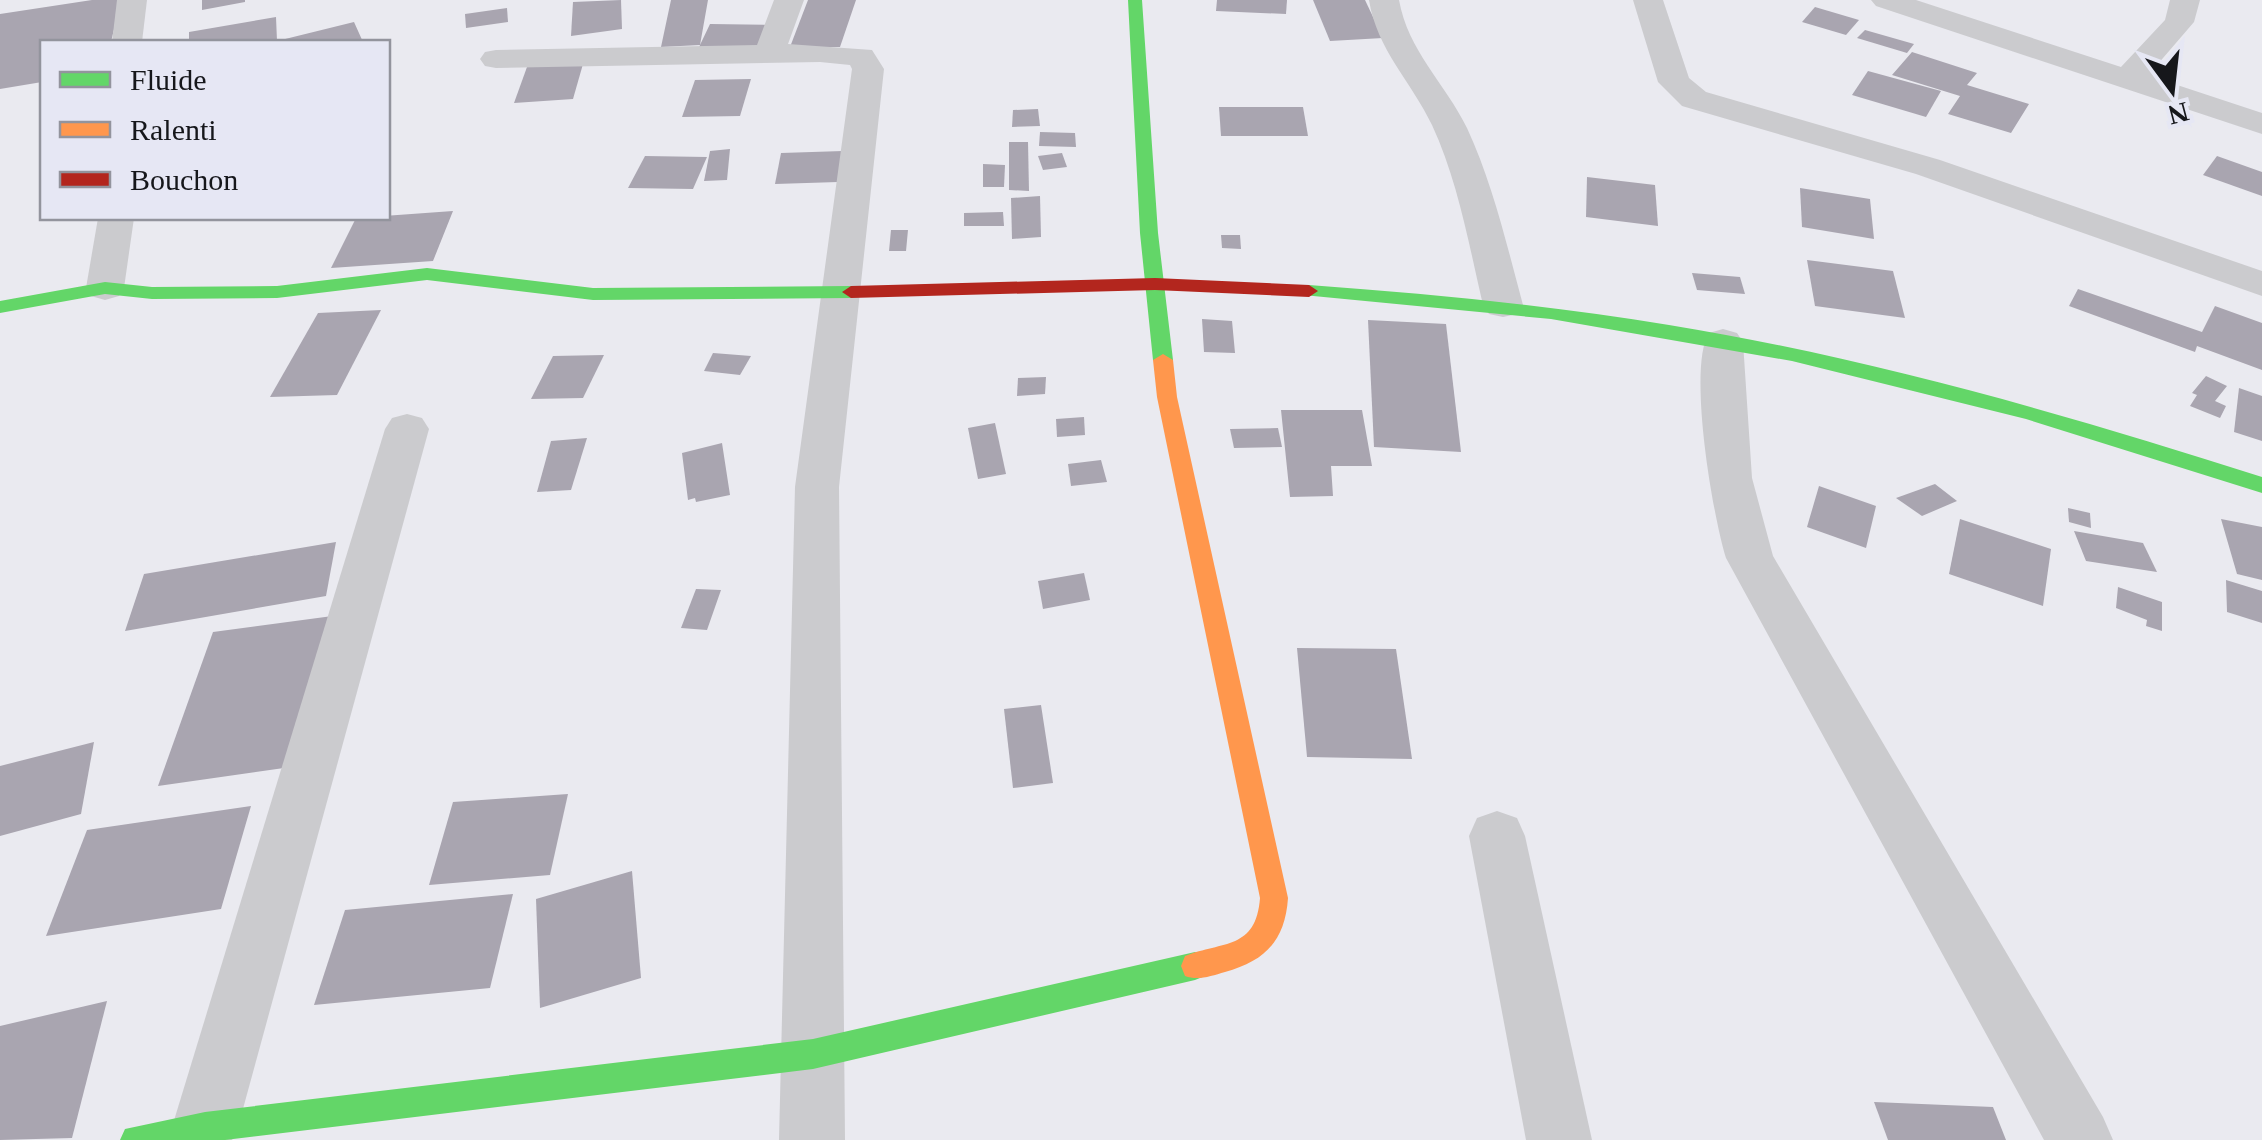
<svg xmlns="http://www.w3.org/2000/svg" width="2262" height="1140" viewBox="0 0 2262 1140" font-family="'Times New Roman',serif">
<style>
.building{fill:#a9a5b0}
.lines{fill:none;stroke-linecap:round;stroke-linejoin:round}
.street{fill:#cbcbce;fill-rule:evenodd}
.fast{fill:#63d668;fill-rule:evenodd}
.slow{fill:#ff974d;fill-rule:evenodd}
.jam{fill:#b3261e;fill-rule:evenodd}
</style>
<rect width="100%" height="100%" fill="#eaeaf0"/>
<g class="building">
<path d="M92 0H121L111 42H42V82L0 89V14Z"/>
<path d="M202 0H245V2L202 10Z"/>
<path d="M621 0 622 29 571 36 573 2Z"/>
<path d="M671 0H708L700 45 710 24 778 25 768 51 698 50 700 45 661 47Z"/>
<path d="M808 0H856L840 47H790Z"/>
<path d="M1217 0H1287L1286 14 1216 11Z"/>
<path d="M1313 0H1365L1383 38 1330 41Z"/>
<path d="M1815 7 1859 20 1846 35 1802 22Z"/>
<path d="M507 8 508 22 466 28 465 14Z"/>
<path d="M276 17 277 41 354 22 363 42H189V32Z"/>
<path d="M1865 30 1914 44 1907 53 1857 38Z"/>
<path d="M1912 52 1977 73 1967 85 2029 104 2011 133 1948 114 1960 96 1892 75Z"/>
<path d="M583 64 573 99 514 103 527 67Z"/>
<path d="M1868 71 1941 91 1926 117 1852 95Z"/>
<path d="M751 79 740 116 682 117 695 80Z"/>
<path d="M1219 107H1303L1308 136H1221Z"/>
<path d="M1038 109 1040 126 1012 127 1013 110Z"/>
<path d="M1040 132 1075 133 1076 147 1039 146Z"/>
<path d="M1009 142H1028L1029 191 1009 190Z"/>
<path d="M730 149 727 180 704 181 710 151Z"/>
<path d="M843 151 838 182 775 184 781 153Z"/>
<path d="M1062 153 1067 167 1043 170 1038 156Z"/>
<path d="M645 156 707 157 693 189 628 188Z"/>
<path d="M2217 156 2262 172V196L2203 175Z"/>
<path d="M983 164 1005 165 1004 187H983Z"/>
<path d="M1587 177 1655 185 1658 226 1586 217Z"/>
<path d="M1800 188 1870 199 1874 239 1802 227Z"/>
<path d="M1040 196 1041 237 1012 239 1011 198Z"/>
<path d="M453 211 433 261 331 268 356 218Z"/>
<path d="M1003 212 1004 226H964V213Z"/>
<path d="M891 230H908L906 251H889Z"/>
<path d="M1221 235H1240L1241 249 1222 248Z"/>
<path d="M1807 260 1893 271 1905 318 1815 306Z"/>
<path d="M1692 273 1740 277 1745 294 1697 290Z"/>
<path d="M2078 289 2202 332 2215 306 2262 323V370L2197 346 2195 352 2069 306Z"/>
<path d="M381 310 337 395 270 397 318 313Z"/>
<path d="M1202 319 1232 321 1235 353 1204 352Z"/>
<path d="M1368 320 1446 324 1461 452 1374 447Z"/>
<path d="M713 353 751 356 740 375 704 371Z"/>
<path d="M604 355 583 398 531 399 553 356Z"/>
<path d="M2206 376 2227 386 2215 401 2226 406 2220 418 2190 406 2197 395 2192 393Z"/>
<path d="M1046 377 1045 394 1017 396 1018 378Z"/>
<path d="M2239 388 2262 396V441L2234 432Z"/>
<path d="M1281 410H1362L1372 466H1331L1333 496 1290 497Z"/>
<path d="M1084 417 1085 435 1057 437 1056 419Z"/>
<path d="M995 423 1006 474 978 479 968 428Z"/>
<path d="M1278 428 1282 447 1234 448 1230 429Z"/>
<path d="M587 438 571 490 537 492 551 441Z"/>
<path d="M722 443 730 495 696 502 695 498 688 500 682 453Z"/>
<path d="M1101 460 1107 482 1071 486 1068 464Z"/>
<path d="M1935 484 1957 501 1922 516 1896 498Z"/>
<path d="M1819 486 1876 506 1866 548 1807 527Z"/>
<path d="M2068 508 2090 513 2091 528 2069 522Z"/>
<path d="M1960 519 2051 549 2043 606 1949 574Z"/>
<path d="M2221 519 2262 527V580L2237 574Z"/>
<path d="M2074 531 2143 543 2157 572 2086 561Z"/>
<path d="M336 542 326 596 125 631 144 574Z"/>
<path d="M1084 573 1090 600 1043 609 1038 581Z"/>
<path d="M2226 580 2262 591V623L2227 612Z"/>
<path d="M2118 587 2162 602V631L2146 626 2147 620 2116 608Z"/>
<path d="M696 589 721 590 707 630 681 628Z"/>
<path d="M340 615 298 766 158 786 213 632Z"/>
<path d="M1297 648 1396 649 1412 759 1307 757Z"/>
<path d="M1041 705 1053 783 1013 788 1004 709Z"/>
<path d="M94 742 81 814 0 836V766Z"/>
<path d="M568 794 550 875 429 885 453 802Z"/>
<path d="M251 806 221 909 46 936 87 830Z"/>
<path d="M632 871 641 978 540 1008 536 899Z"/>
<path d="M513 894 490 988 314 1005 345 910Z"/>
<path d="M107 1001 72 1138 0 1140V1026Z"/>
<path d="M1874 1102 1993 1107 2006 1140H1888Z"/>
</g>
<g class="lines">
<g class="street">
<path d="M117 0H147L142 42H112Z"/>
<path d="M774 0H804L788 44 872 50 884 69 839 487 845 1140H779L795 487 852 69 850 65 820 62 496 68 485 66 480 59 485 52 496 50 757 45Z"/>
<path d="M1369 0H1399C1408 51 1445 83 1467 128 1493 184 1507 246 1523 305L1517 314 1503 317 1489 314 1483 305C1469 245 1458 181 1432 125 1411 81 1377 50 1369 0Z"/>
<path d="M1633 0H1663L1689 78 1706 92 1940 160 2262 271V296L1916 174 1682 106 1658 82Z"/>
<path d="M1871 0H1916L2121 67 2165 20 2170 0H2200L2194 22 2151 72 2159 79 2262 113V134L1876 6Z"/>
<path d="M98 218H134L124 288 119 296 105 300 91 296 86 288Z"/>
<path d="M1723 329 1737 333 1743 342 1752 478 1773 556 2103 1117 2113 1140H2044L1726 558C1713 517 1687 367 1709 333Z"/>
<path d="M407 414 422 418 429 429 238 1127 232 1140H178L172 1127 385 429 392 418Z"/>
<path d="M1497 811 1517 818 1525 836 1592 1140H1526L1469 836 1477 818Z"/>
</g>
<g class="fast">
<path d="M1128 0H1142L1158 233 1173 360 1163 366 1153 360 1140 233Z"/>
<path d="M427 268 593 288 851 286 860 292 851 298 593 300 427 280 277 298 152 299 105 294 0 313V301L105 282 152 287 277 286Z"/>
<path d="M1309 285C1430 294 1550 305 1669 325 1871 358 2068 415 2262 477V493L2026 419 1792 361 1551 319 1303 295 1300 291Z"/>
<path d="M1195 952 1205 956 1209 966 1205 976 1195 980 813 1069 225 1140H120L125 1129 205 1112 813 1039Z"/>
</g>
<path class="slow" d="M1163 354 1173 360 1177 397 1288 898C1285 941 1265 961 1225 972 1211 976 1198 981 1185 976L1181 966 1185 956C1223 941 1256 950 1260 898L1157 397 1153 360Z"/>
<path class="jam" d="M1155 278 1309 285 1318 291 1309 297 1155 290 851 298 842 292 851 286Z"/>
</g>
<rect x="40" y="40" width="350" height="180" fill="#e6e7f4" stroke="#93949d" stroke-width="2.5"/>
<rect x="60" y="72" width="50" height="15" fill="#63d668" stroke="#93949d" stroke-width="2.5"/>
<text x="130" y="90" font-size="30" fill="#16171b">Fluide</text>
<rect x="60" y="122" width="50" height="15" fill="#ff974d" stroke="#93949d" stroke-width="2.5"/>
<text x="130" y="140" font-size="30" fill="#16171b">Ralenti</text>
<rect x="60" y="172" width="50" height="15" fill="#b3261e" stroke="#93949d" stroke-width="2.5"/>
<text x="130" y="190" font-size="30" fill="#16171b">Bouchon</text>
<g transform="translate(2172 90) rotate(165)" stroke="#e6e7f4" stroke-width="8" paint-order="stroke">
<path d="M0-8L18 38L0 25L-18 38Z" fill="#16171b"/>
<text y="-15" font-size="28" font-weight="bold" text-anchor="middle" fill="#16171b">N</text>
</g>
</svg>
